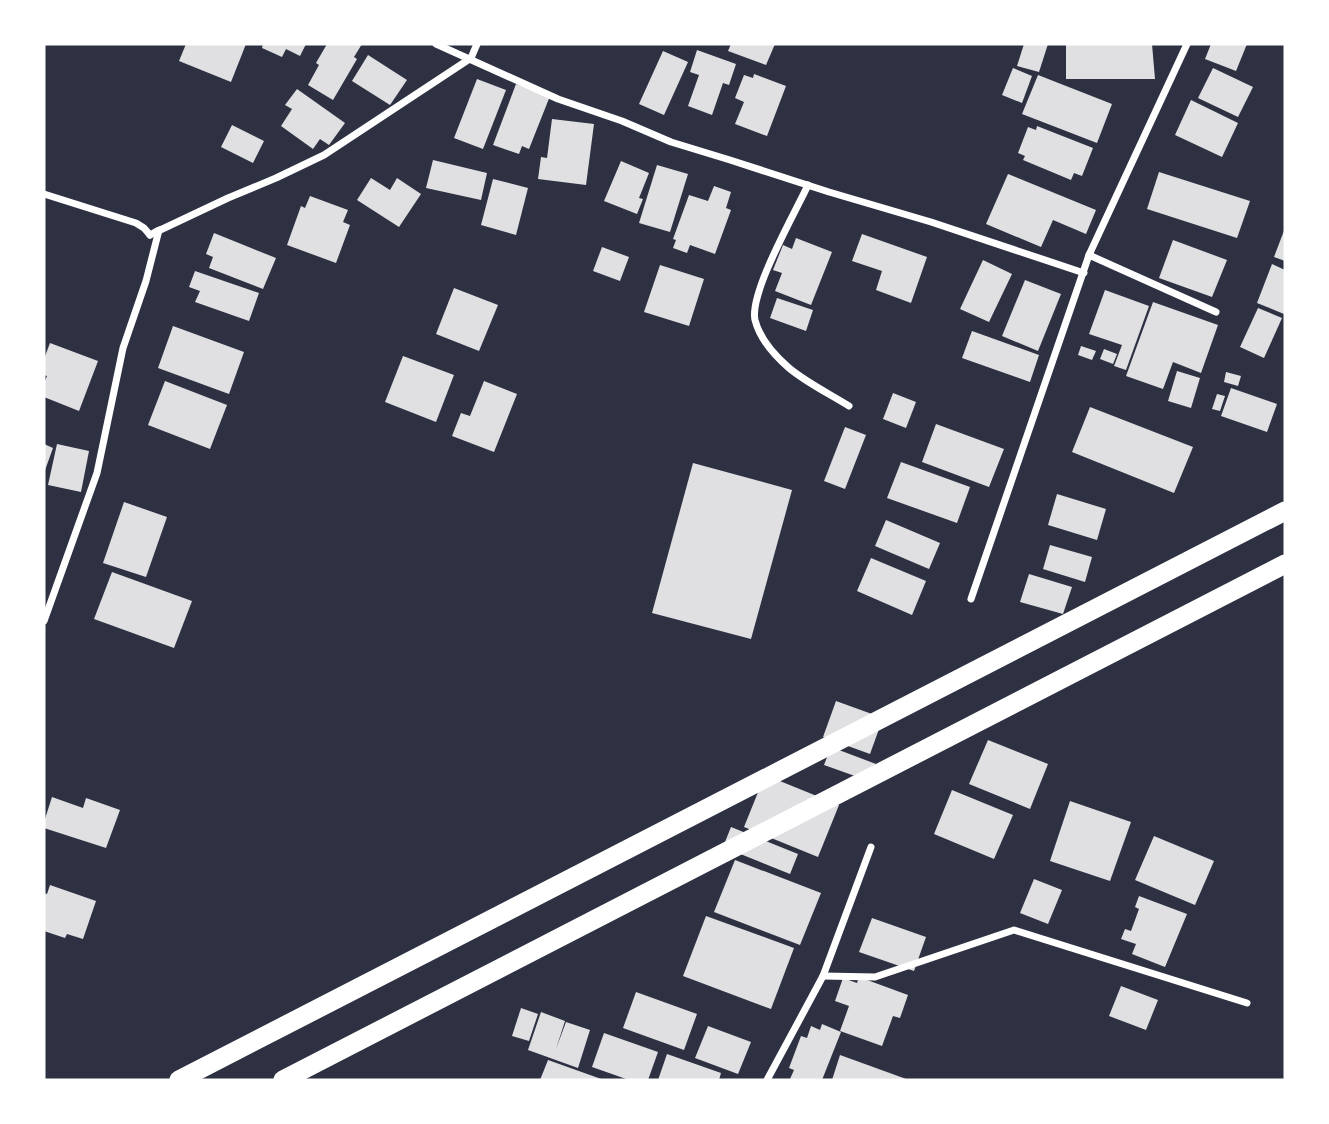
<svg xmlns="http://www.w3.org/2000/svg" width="1329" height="1124" viewBox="0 0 1329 1124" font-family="'Source Sans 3',sans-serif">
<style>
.building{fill:#e0e0e3}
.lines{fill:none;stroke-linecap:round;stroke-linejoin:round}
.minor{stroke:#fff;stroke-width:7}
.motorway{stroke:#fff;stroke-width:19}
</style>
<rect width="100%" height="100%" fill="#2d3142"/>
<g class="building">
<path d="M186 44H246L231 82 179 61Z"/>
<path d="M263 44H306L300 56 286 49 282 57 262 48Z"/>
<path d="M327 44H362L354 57 357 59 333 100 308 85 319 65 316 63Z"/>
<path d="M731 44H775L766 65 728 51Z"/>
<path d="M1024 44H1048L1039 72 1017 66Z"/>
<path d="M1066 44H1152L1155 79H1066Z"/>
<path d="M1211 44H1247L1236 71 1205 59Z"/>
<path d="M697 50 736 64 729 85 723 83 712 115 688 106 699 75 690 72Z"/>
<path d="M663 51 688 62 664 115 639 104Z"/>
<path d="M368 55 407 80 390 105 352 81Z"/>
<path d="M1013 68 1032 76 1022 103 1002 95Z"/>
<path d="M1213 68 1253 87 1238 117 1198 98Z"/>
<path d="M754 74 786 86 767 136 735 124 744 102 735 98 744 75 753 78Z"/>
<path d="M1038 75 1112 104 1097 143 1022 114Z"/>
<path d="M477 79 506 90 483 149 454 138Z"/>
<path d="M516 84 550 96 529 149 522 146 519 154 493 145Z"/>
<path d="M297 89 345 123 329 145 320 139 313 149 281 126 292 109 285 105Z"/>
<path d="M1191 100 1238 123 1222 157 1175 135Z"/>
<path d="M552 119 594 124 586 185 538 179 541 157 547 158Z"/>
<path d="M232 125 264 141 253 163 221 147Z"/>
<path d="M1037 126 1093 148 1082 176 1074 173 1071 180 1023 160 1025 156 1018 153 1028 127 1036 130Z"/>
<path d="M433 160 487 173 481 200 426 188Z"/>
<path d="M621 161 649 173 639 198 643 199 637 214 604 201Z"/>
<path d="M657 165 688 174 670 232 639 223Z"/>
<path d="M1159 172 1250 201 1237 238 1147 209Z"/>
<path d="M1008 174 1096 210 1086 234 1053 220 1041 247 986 224Z"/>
<path d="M371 178 390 190 397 178 421 194 399 227 357 200Z"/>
<path d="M493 179 528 188 516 235 481 225Z"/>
<path d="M714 186 731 192 726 208 731 210 715 254 690 245 687 253 673 248 676 240 673 239 689 195 708 201Z"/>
<path d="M310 196 348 210 343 222 350 225 336 263 287 245 301 206 305 208Z"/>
<path d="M1285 228V261L1274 257Z"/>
<path d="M214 233 276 258 263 289 209 268 213 257 206 254Z"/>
<path d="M862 234 927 257 911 303 876 290 882 271 852 261Z"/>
<path d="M796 238 832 252 811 305 775 291 782 273 773 270 783 245 792 249Z"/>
<path d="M1173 240 1227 260 1212 297 1159 278Z"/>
<path d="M602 247 629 257 620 281 593 271Z"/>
<path d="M983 260 1012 274 989 322 960 309Z"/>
<path d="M1272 264 1285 270V310L1284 314 1257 303Z"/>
<path d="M660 265 704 279 689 326 644 312Z"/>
<path d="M195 271 259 293 249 321 195 302 200 291 189 287Z"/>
<path d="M1025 280 1061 294 1038 351 1002 336Z"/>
<path d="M454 288 498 305 479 351 436 334Z"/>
<path d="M1105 290 1149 306 1126 370 1114 366 1122 345 1089 334Z"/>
<path d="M777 298 813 310 806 331 770 318Z"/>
<path d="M1153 302 1218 325 1201 373 1173 362 1163 389 1126 376Z"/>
<path d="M1258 308 1282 318 1264 358 1240 347Z"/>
<path d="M173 326 244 352 229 394 158 368Z"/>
<path d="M972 331 1039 355 1030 382 962 358Z"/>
<path d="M50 343 98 361 79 411 44 397V383L47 376 44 375V359Z"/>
<path d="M1081 346 1096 351 1092 360 1078 355Z"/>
<path d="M1104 349 1117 354 1113 364 1100 359Z"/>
<path d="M403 356 454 375 436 422 385 402Z"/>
<path d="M1177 371 1200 378 1191 408 1168 401Z"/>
<path d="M1226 372 1241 376 1238 386 1224 382Z"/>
<path d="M165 381 227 405 210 449 148 425Z"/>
<path d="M484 381 517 394 494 452 452 436 461 413 470 416Z"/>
<path d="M1231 388 1277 404 1267 432 1221 416Z"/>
<path d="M893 393 916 402 906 428 883 419Z"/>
<path d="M1217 394 1225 396 1220 411 1212 409Z"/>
<path d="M1090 407 1193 447 1174 493 1072 452Z"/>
<path d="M936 424 1004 449 989 487 922 462Z"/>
<path d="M845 427 866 435 845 489 824 481Z"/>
<path d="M44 444 53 448 44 473Z"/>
<path d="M57 444 89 451 81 492 48 485Z"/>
<path d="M901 462 970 487 957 523 887 498Z"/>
<path d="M693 463 792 490 751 639 652 613Z"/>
<path d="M1057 494 1106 509 1097 540 1048 525Z"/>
<path d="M124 502 167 517 146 577 103 563Z"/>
<path d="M886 520 940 543 929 569 875 546Z"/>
<path d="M1050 545 1092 557 1085 582 1043 569Z"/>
<path d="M871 558 926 581 912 615 857 591Z"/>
<path d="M112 572 192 601 174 648 94 619Z"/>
<path d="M1029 574 1072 587 1063 614 1020 602Z"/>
<path d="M836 701 883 718 870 754 823 737Z"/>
<path d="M988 740 1048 764 1030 809 969 784Z"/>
<path d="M831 747 876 764 869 781 824 765Z"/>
<path d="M765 775 839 805 818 857 744 827Z"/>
<path d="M952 790 1013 815 994 859 934 834Z"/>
<path d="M52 797 83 808 86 798 120 810 106 848 44 828V822Z"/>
<path d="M1070 801 1131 822 1110 881 1050 861Z"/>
<path d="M731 827 798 854 790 874 723 847Z"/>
<path d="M1154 836 1214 861 1195 905 1135 880Z"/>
<path d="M735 860 821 893 800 945 714 912Z"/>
<path d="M1034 879 1062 890 1048 924 1020 913Z"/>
<path d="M50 885 96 901 83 939 67 934 65 938 44 931V893L47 894Z"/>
<path d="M1139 896 1187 914 1165 967 1132 954 1136 944 1121 939 1125 929 1131 931 1139 909 1135 907Z"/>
<path d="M706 916 794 948 771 1009 683 976Z"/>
<path d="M872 918 926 937 914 971 859 952Z"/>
<path d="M859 977 908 995 900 1018 893 1016 882 1046 840 1031 849 1006 835 1001 843 978 857 983Z"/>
<path d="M1121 986 1158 1000 1146 1030 1109 1016Z"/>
<path d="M636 992 697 1014 684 1050 623 1028Z"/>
<path d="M521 1008 538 1014 529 1041 512 1036Z"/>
<path d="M541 1012 565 1021 556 1049 566 1022 590 1030 578 1068 528 1050Z"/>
<path d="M822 1024 841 1032 822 1080 790 1079 794 1070 789 1068 801 1036 807 1038 811 1026 820 1030Z"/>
<path d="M708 1026 751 1042 738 1074 695 1058Z"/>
<path d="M604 1033 658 1052 648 1080H629L592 1067Z"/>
<path d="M667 1054 721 1073 719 1080H658Z"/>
<path d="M840 1055 909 1080H832Z"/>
<path d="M548 1060 604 1080H540Z"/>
</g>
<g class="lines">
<g class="minor">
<path d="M436 44 558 99 622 121 671 142 730 160 829 192 931 222 1084 273"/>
<path d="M808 185C795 213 749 293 755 320 760 340 774 355 789 368 807 383 830 394 849 406"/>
<path d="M44 194 136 223 144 228 150 235"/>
<path d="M156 232 228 198 276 178 324 155 471 58 477 44"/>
<path d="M1089 255 1216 312"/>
<path d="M971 599 1089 255 1187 44"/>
<path d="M44 621 97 473 123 348 146 281 159 230 150 235"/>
<path d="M823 976 875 977 1014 930 1247 1003"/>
<path d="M767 1080 823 976 871 847"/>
</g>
<g class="motorway">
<path d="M179 1080 1285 511"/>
<path d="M283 1080 1285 564"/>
</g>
</g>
<rect width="1329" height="1124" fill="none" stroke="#ffffff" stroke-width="91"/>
</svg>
